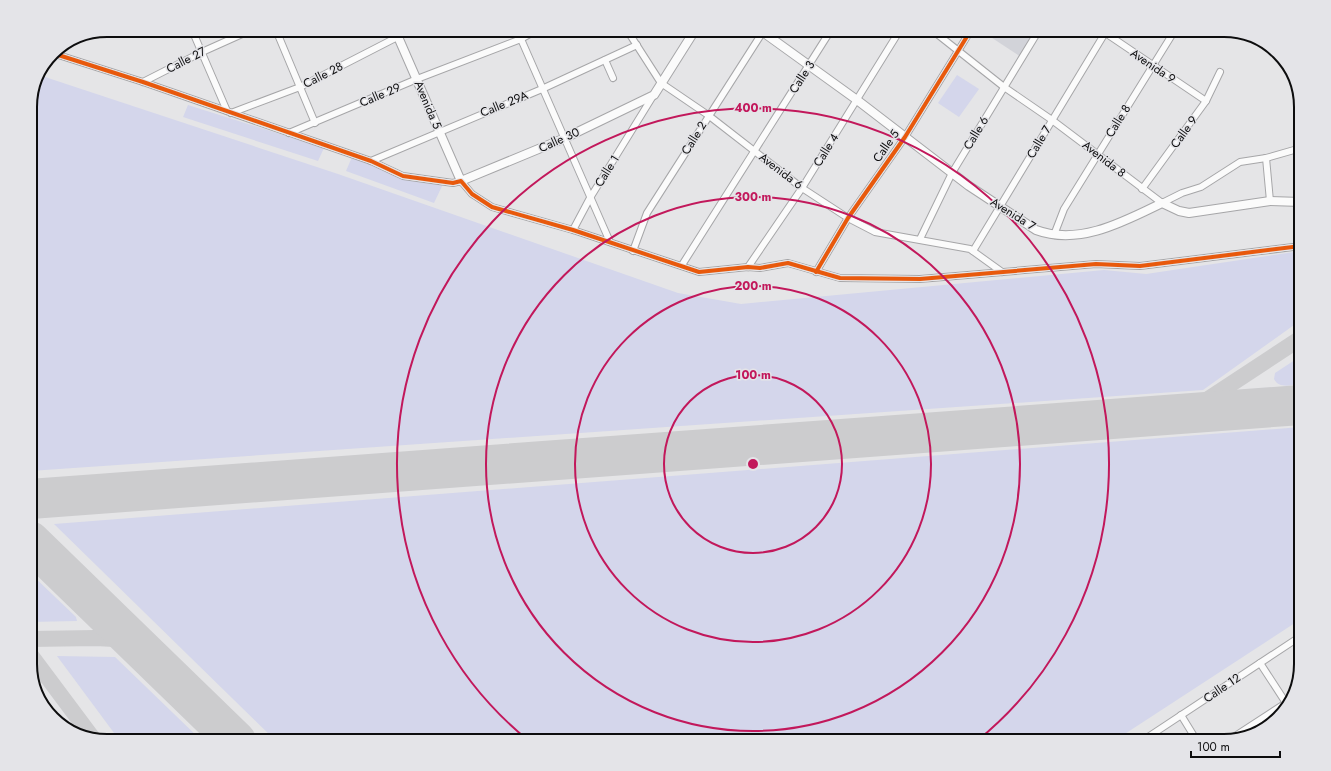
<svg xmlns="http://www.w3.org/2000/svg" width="1331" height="771" viewBox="0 0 1331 771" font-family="Jost,sans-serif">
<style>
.built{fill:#d2d3d9}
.green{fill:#d4d6eb}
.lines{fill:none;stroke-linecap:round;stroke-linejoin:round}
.taxiway{stroke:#ccccce;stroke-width:16}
.runway{stroke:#ccccce;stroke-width:40}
.minor-casing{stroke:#a6a6a8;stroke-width:8}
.tertiary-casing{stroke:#a6a6a8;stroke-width:10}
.minor{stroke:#fbfbfb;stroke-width:6}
.tertiary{stroke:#fbfbfb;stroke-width:8}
.cycleway-casing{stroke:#e4e4e8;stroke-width:6}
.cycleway{stroke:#e8590c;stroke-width:4}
.ring{fill:none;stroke:#c2185b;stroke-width:2}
.labels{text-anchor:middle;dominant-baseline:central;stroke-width:3;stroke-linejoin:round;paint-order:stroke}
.street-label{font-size:12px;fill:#0d0d0e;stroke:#e4e4e8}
.rim{fill:none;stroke:#0d0d0e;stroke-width:2}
.centre{fill:#c2185b;stroke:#e4e4e8;stroke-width:2}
.ring-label{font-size:12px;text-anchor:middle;font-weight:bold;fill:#c2185b;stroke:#e4e4e8;stroke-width:3;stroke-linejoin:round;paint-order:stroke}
</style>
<rect width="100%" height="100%" fill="#e5e5e7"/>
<path class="built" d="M980 30H1038L1021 57Z"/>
<g class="green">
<path d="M957 75 979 89 959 117 938 103Z"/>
<path d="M42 76 338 174 678 293 741 304 1104 270 1146 274 1301 251V320L1203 390 30 471V102Z"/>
<path d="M188 105 324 148 318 161 183 117Z"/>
<path d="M352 157 404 176 443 184 434 203 346 171Z"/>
<path d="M1301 356V384C1291 385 1279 389 1274 379L1275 373Z"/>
<path d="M1301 427V619L1114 741H276L54 524Z"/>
<path d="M30 573 76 617 77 621 30 622Z"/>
<path d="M57 656 115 657 202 741H120Z"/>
</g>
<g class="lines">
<g class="taxiway">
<path d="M1187 413 1301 338"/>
<path d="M96 638 107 629 108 616"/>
<path d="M30 639 96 638 132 640"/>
<path d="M30 654 92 737"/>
</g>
<g class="runway">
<path d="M30 499 1301 405"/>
<path d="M30 541 236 741"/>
</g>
<g class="minor-casing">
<g id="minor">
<path d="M192 30 227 111"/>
<path d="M276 30 315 123"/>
<path d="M517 30 610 242"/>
<path d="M627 30 661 83 708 115 802 188 848 218 875 232 970 249 1002 272"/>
<path d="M932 30 1004 87 1052 120 1162 203 1182 193 1201 187 1240 162 1266 158 1301 148"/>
<path d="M1101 30 1206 101"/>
<path d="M52 53 143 82 371 161 403 176 453 183 461 181 472 194 492 207 573 230 699 272 748 267 760 268 788 263 840 278 920 279 1096 264 1140 266 1301 246"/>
<path d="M605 60 613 78"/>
<path d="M143 82 202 52 251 30"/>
<path d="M231 113 300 87 411 30"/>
<path d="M289 133 417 79 521 39 537 30"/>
<path d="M1266 158 1270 201"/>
<path d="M371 161 542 89 637 45"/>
<path d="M1142 189 1206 101 1220 72"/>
<path d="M573 230 590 198 653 96"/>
<path d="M1054 235 1064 209 1175 30"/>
<path d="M920 239 952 173 1039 30"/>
<path d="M633 251 647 213 764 30"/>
<path d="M973 251 1105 33"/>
<path d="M682 265 831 30"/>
<path d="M748 267 802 188 900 30"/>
<path d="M816 272 848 218 905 137 971 30"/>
<path d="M1260 663 1288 706"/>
<path d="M1181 715 1197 741"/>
<path d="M1229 740 1292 699"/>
<path d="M1142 741 1301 636"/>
</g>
</g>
<g class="tertiary-casing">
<g id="tertiary">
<path d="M395 30 461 181 565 138 654 95 695 30"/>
<path d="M760 30 857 100 969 186 1036 230C1079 246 1123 222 1162 203L1179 211 1189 213 1270 201 1301 202"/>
</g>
</g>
<use href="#minor" class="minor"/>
<use href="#tertiary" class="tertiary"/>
<g class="cycleway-casing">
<g id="cycleway">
<path d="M52 53 143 82 371 161 403 176 453 183 461 181 472 194 492 207 573 230 699 272 748 267 760 268 788 263 840 278 920 279 1096 264 1140 266 1301 246"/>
<path d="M816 272 848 218 905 137 971 30"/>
</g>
</g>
<use href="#cycleway" class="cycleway"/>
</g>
<g class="ring">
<circle cx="753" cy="464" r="89"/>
<circle cx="753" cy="464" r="178"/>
<circle cx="753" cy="464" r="267"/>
<path d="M529 741A356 356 0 1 1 977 741"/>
</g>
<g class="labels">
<g class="street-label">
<text transform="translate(186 60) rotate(-27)">Calle 27</text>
<text transform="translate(1153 66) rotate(34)">Avenida 9</text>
<text transform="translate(323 75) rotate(-27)">Calle 28</text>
<text transform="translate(802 77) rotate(-57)">Calle 3</text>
<text transform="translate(380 95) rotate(-23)">Calle 29</text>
<text transform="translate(504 104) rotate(-22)">Calle 29A</text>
<text transform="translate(428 105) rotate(67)">Avenida 5</text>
<text transform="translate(1118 121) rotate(-58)">Calle 8</text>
<text transform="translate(1184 132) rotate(-54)">Calle 9</text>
<text transform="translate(976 133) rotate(-59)">Calle 6</text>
<text transform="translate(694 138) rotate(-58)">Calle 2</text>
<text transform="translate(559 140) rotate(-24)">Calle 30</text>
<text transform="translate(1039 142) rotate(-59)">Calle 7</text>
<text transform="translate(886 146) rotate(-55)">Calle 5</text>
<text transform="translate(826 150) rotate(-58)">Calle 4</text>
<text transform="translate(1104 159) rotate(38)">Avenida 8</text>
<text transform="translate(607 171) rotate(-58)">Calle 1</text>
<text transform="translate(781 171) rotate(37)">Avenida 6</text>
<text transform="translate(1013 214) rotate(32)">Avenida 7</text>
<text transform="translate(1222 688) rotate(-34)">Calle 12</text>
</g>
</g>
<path d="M0 0H1331V771H0ZM107 37H1224A70 70 0 0 1 1294 107V664A70 70 0 0 1 1224 734H107A70 70 0 0 1 37 664V107A70 70 0 0 1 107 37Z" fill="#e4e4e8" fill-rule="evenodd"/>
<path class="rim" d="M107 37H1224A70 70 0 0 1 1294 107V664A70 70 0 0 1 1224 734H107A70 70 0 0 1 37 664V107A70 70 0 0 1 107 37Z"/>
<circle cx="753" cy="464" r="6" class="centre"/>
<g class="ring-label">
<text x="753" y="112">400 m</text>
<text x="753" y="201">300 m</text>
<text x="753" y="290">200 m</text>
<text x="753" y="379">100 m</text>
</g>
<path d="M1191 751v6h89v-6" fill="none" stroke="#0d0d0e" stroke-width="2"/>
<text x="1197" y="751" font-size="12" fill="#0d0d0e" stroke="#e4e4e8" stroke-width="3" paint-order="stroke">100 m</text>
</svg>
